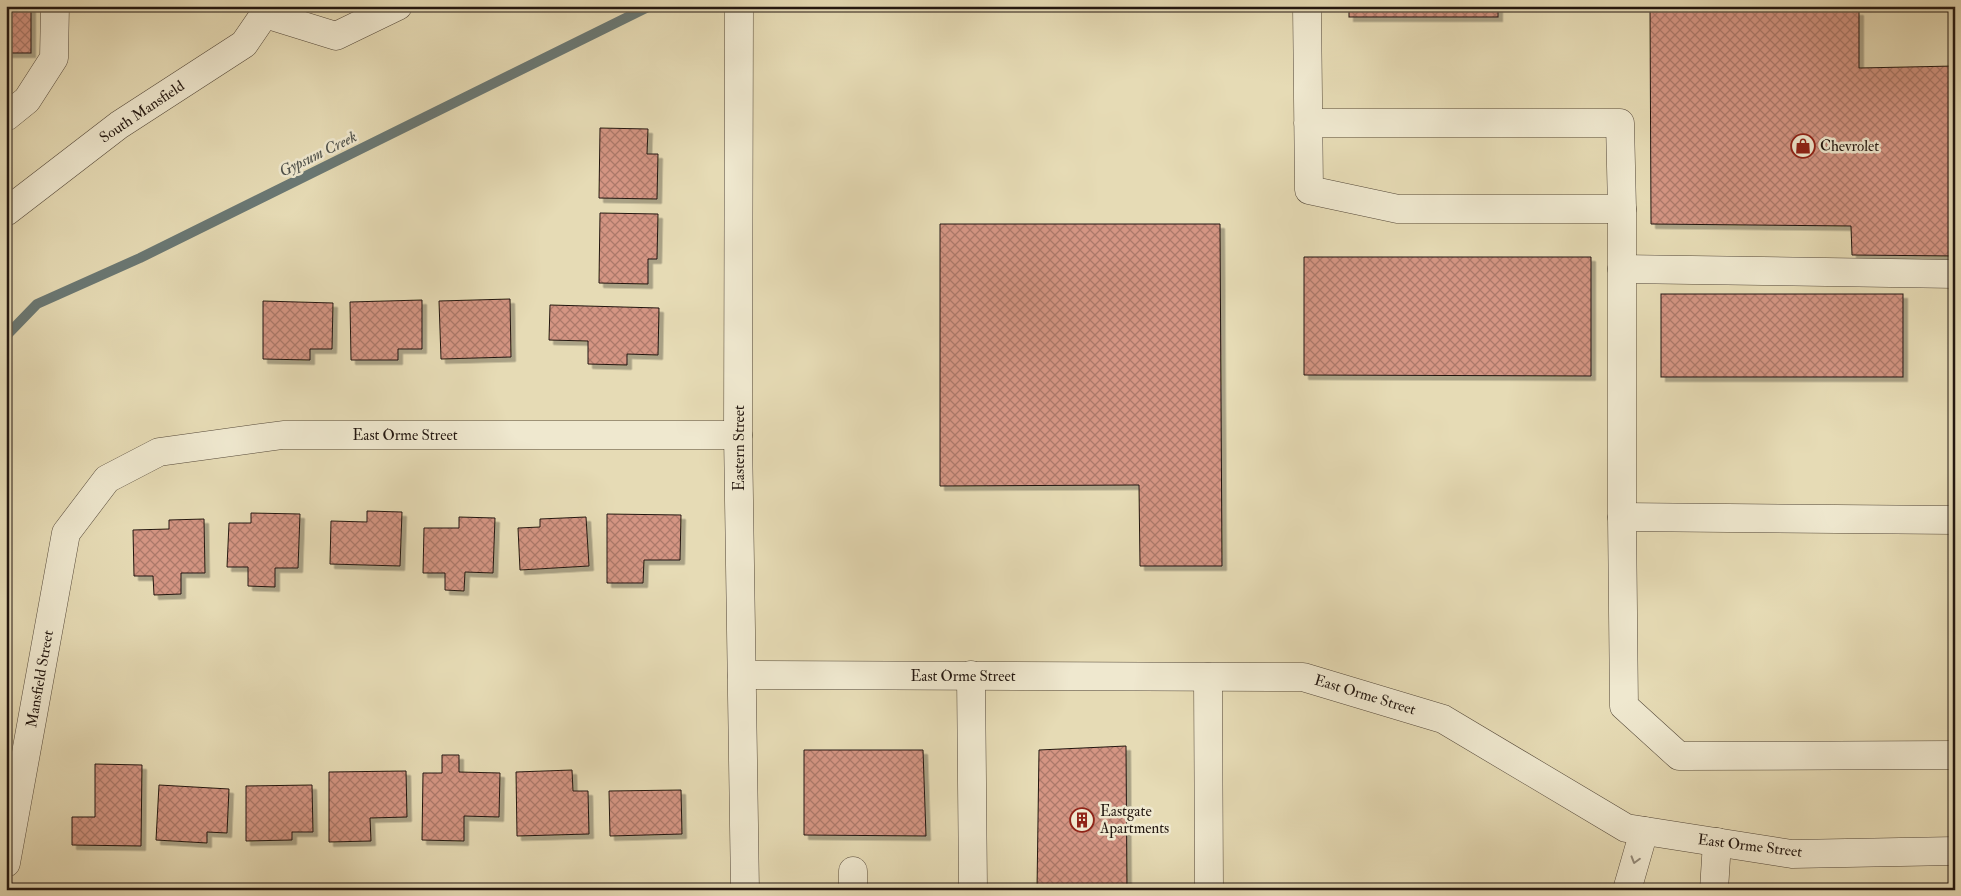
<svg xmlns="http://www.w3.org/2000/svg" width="1961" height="896" viewBox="0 0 1961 896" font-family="'IM FELL Double Pica',serif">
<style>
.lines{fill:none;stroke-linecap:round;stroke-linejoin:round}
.stream{stroke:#6a7874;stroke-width:10}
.building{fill:url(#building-cross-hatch);stroke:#231710;filter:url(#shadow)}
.minor-casing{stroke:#544839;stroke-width:29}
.minor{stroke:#efe8cf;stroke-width:28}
.oneway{stroke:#938a79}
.labels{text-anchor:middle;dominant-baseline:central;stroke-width:5;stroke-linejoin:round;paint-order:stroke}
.street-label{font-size:15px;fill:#231710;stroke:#efe8cf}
.poi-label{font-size:15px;fill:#231710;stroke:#efe8cf;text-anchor:start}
.water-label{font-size:16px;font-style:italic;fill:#4d504a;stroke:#efe8cf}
</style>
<defs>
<pattern id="building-cross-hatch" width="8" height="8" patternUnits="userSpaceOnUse" patternTransform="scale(1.25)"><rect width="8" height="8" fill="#d49583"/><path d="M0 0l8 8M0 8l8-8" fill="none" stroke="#ac796a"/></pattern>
<filter id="shadow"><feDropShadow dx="4.5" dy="4.5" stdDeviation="0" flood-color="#0004"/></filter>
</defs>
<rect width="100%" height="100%" fill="#e6dbb5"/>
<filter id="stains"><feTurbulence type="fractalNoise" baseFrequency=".004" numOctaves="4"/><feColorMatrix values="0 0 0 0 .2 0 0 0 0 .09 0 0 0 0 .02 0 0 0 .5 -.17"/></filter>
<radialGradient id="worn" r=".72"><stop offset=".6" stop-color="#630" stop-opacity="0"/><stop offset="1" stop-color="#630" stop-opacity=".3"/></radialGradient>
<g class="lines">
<path class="stream" d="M6 336 37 304 140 258 650 6"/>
</g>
<g class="building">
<rect x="6" y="6" width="25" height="47"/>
<rect x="1349" y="6" width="149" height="11"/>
<path d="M1650 6H1800V10L1859 11V68L1955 66V256L1852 255 1851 226 1651 224Z"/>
<path d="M600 128 648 129 647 154H658L657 199 599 198Z"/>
<path d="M600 213 658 214 657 259H648V284L599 283Z"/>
<path d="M940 224H1220L1222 566H1140L1139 485 940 486Z"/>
<path d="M1304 257H1591V376L1304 375Z"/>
<rect x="1661" y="294" width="242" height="83"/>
<path d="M510 299 511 357 441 359 439 301Z"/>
<path d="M422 300V349H398V360H351L350 302Z"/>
<path d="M263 301 333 303 332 349H310V360L263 359Z"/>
<path d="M550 305 659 308 658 355 627 354V365L588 364V341L549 340Z"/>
<path d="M367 511 402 512 400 566 330 564 331 521 367 522Z"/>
<path d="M251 513 300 514 298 568H275V587L248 586V567H227L229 523H251Z"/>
<path d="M607 514 681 515 680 560H644L643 583H607Z"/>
<path d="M459 517 495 518 493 573 465 572 464 591 445 590V573H423L424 528H459Z"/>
<path d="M586 517 589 566 520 570 518 528 540 527V519Z"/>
<path d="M204 519 205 573H181V594L154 595 153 576H134L133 530 169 529V520Z"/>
<path d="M1126 746 1127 890H1037L1039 750Z"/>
<path d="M804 750H923L926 836 804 835Z"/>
<path d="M442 755H459V772L500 773 499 817 464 816V841L422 840 423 773H442Z"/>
<path d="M95 764 142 765 141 846 72 845V817H95Z"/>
<path d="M572 770 573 791H588L589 834 517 836 516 772Z"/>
<path d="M406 771 407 817 370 818 371 841 329 842V772Z"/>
<path d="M159 785 229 789 227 833 207 832V843L156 840Z"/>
<path d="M312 785 313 832H292V840L246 841V786Z"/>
<path d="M681 790 682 834 610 836 609 791Z"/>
</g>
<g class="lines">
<g class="minor-casing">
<g id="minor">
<path d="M739 6 738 435 745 890"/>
<path d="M1307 6 1309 190 1398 209H1622L1620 123H1308"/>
<path d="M265 14 336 36 398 6"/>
<path d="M6 117 27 100 54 58 55 6"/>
<path d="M1622 209V517L1624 706 1679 756 1955 755"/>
<path d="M6 212 119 125 244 44 270 6"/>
<path d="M1622 269 1955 274"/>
<path d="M1622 517 1955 520"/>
<path d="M742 675 1303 677 1443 719 1626 828 1792 854 1955 851"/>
<path d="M971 675 973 890"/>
<path d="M1208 677 1209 890"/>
<path d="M6 863 66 533 107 479 159 452 283 435H738"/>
<path d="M853 871V890"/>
<path d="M1627 890 1644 831"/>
<path d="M1714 890 1717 842"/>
</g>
</g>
<use href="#minor" class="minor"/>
</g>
<defs><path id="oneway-chevron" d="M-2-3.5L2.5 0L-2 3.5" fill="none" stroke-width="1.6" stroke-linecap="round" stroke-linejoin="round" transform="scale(1.25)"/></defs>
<use class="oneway" href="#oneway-chevron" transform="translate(1635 860) rotate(106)"/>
<defs>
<g id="shop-ring" transform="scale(1.25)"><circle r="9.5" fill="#efe8cf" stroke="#8f2418" stroke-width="1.5"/><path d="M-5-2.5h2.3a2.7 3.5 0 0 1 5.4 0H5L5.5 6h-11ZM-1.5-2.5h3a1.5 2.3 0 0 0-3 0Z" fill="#8f2418"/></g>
<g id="building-ring" transform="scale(1.25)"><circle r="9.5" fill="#efe8cf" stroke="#8f2418" stroke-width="1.5"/><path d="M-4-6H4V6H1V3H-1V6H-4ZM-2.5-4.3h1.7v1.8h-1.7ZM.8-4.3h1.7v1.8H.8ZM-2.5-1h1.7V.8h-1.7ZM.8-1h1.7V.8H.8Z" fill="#8f2418"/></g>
</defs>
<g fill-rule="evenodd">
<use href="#shop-ring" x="1803" y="146"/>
<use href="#building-ring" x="1082" y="820"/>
</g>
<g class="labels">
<g class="street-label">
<text transform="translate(142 112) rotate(-34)">South Mansfield</text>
<text x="405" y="435">East Orme Street</text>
<text transform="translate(739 448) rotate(-90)">Eastern Street</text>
<text x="963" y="676">East Orme Street</text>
<text transform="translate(40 679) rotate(-80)">Mansfield Street</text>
<text transform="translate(1365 695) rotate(17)">East Orme Street</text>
<text transform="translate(1750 846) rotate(7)">East Orme Street</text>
</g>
<g class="poi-label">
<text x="1820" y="146">Chevrolet</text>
<text x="1100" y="811">Eastgate<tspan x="1100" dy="17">Apartments</tspan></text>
</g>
<g class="water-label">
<text transform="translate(318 154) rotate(-26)">Gypsum Creek</text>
</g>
</g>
<rect width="1961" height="896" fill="none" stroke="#e6dbb5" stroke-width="25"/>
<rect x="8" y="8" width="1946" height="881" fill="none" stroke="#231710" stroke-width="2.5"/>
<rect x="12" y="12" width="1936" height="871" fill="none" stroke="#231710"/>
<rect width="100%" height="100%" filter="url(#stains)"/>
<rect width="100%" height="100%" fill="url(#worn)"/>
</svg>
